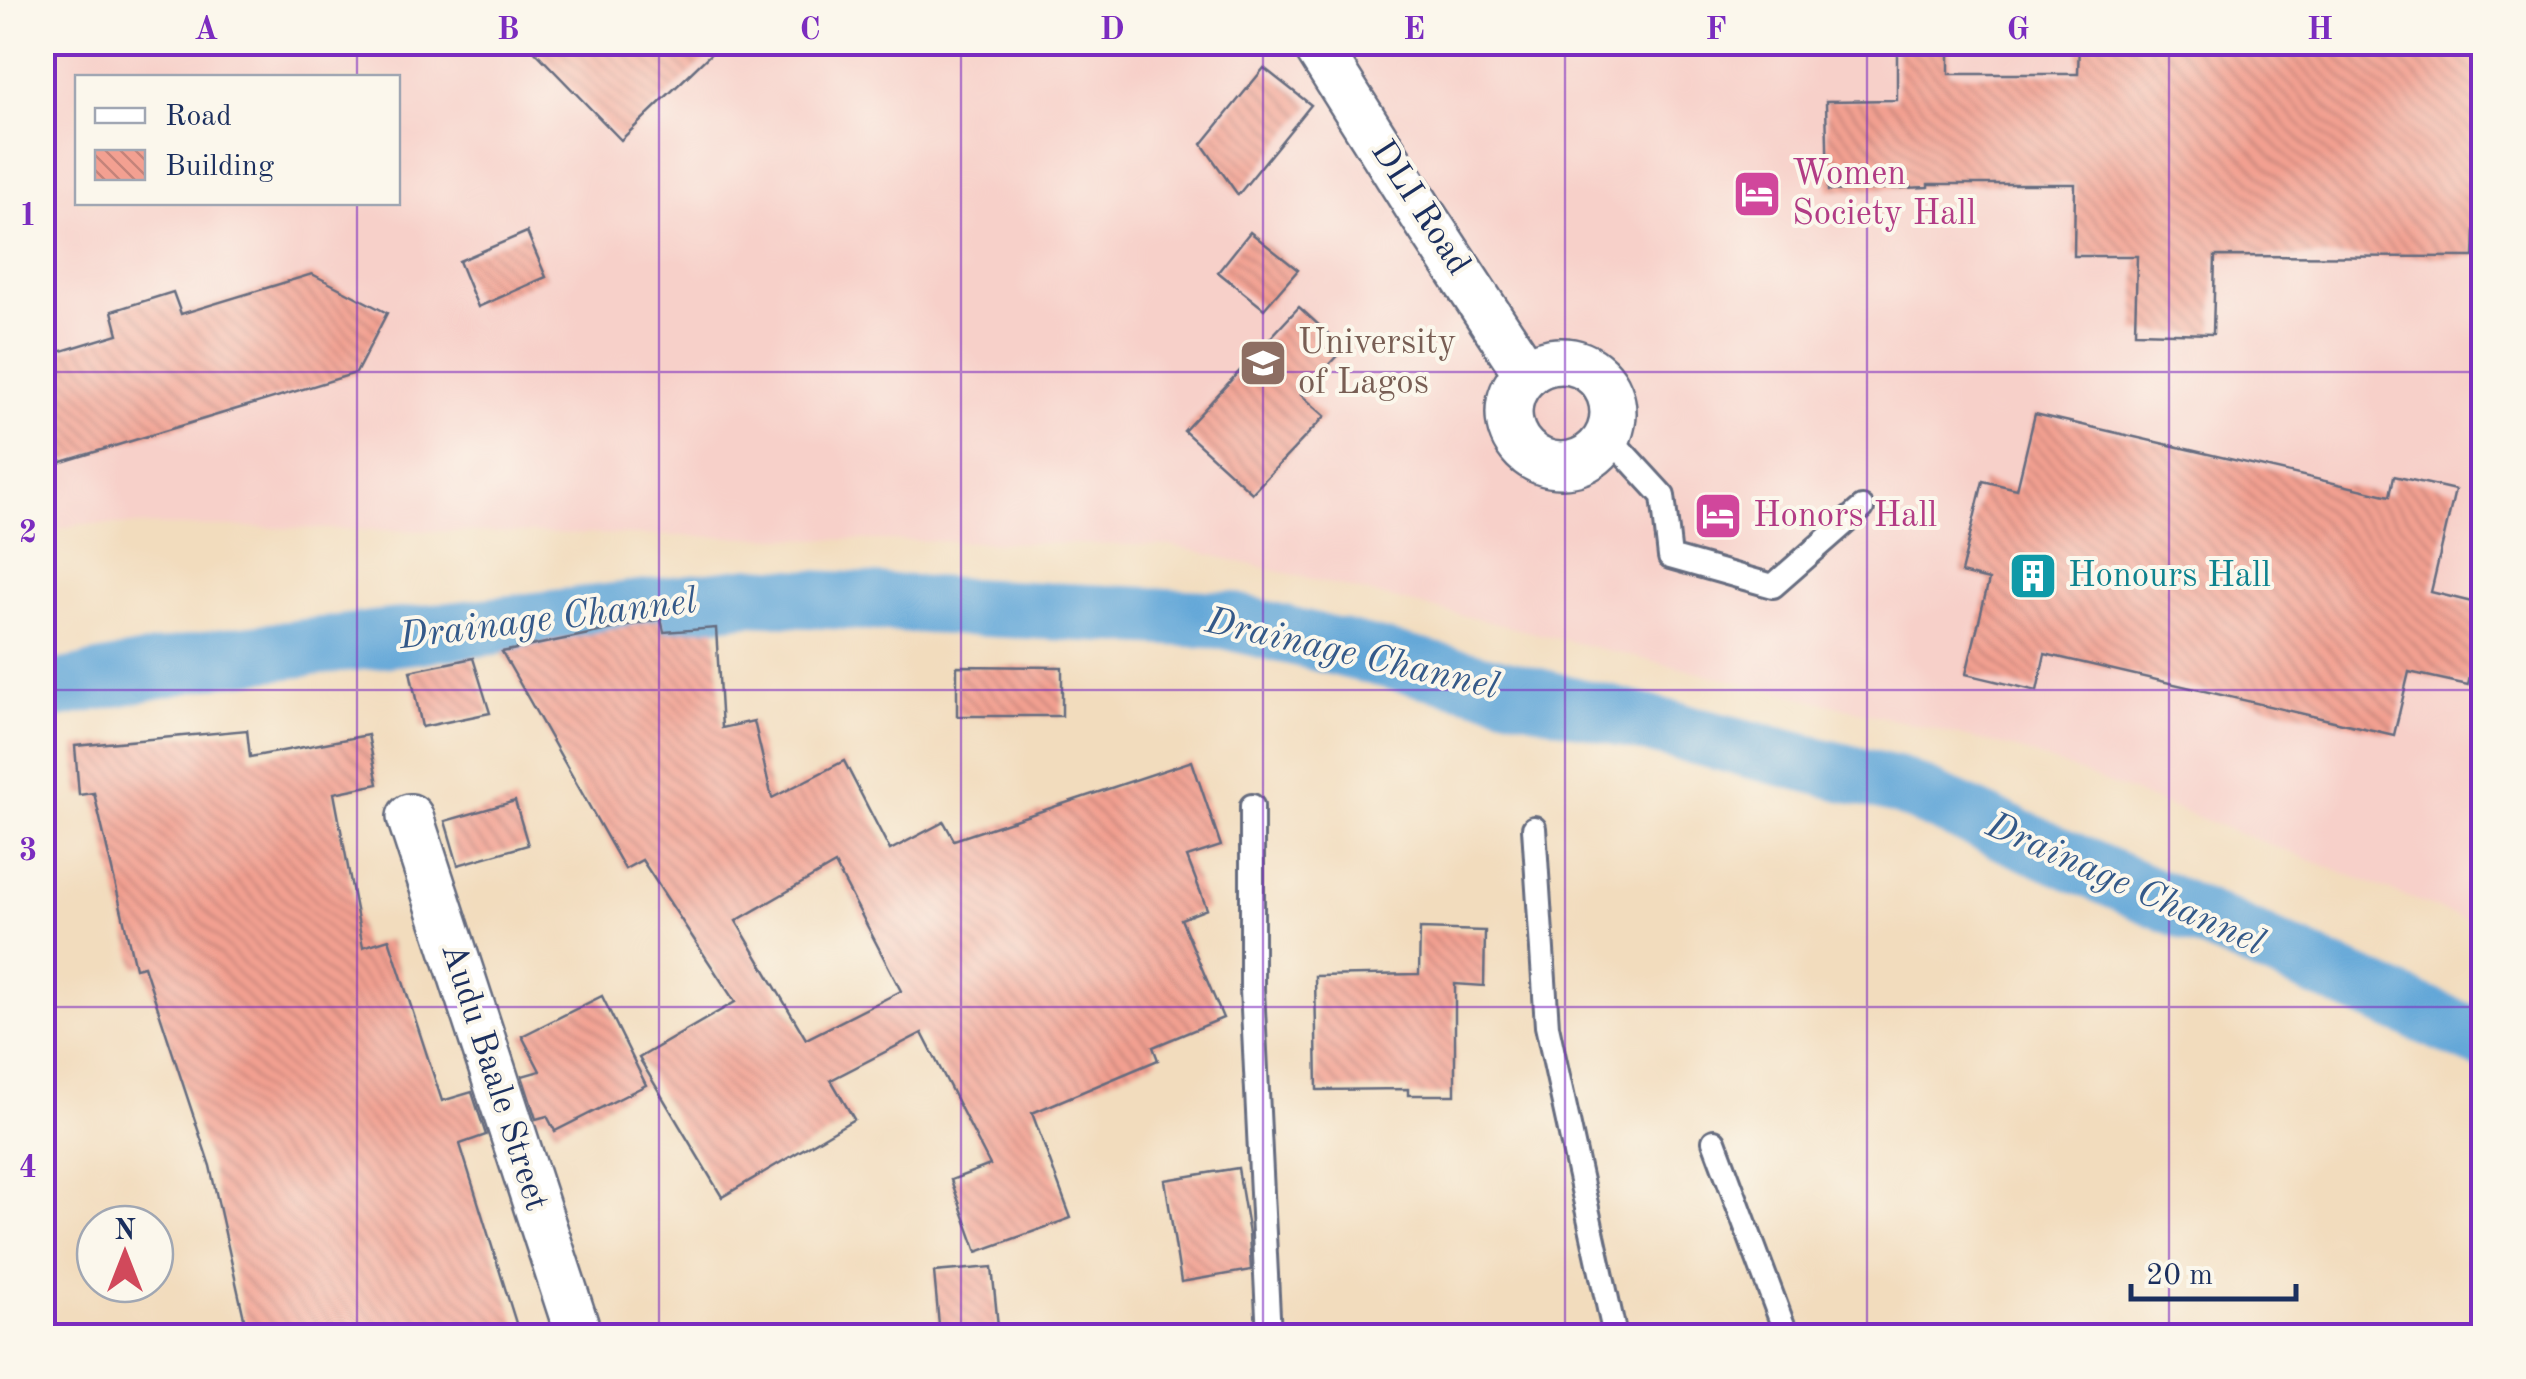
<svg xmlns="http://www.w3.org/2000/svg" width="2526" height="1379" viewBox="0 0 2526 1379" font-family="'Old Standard TT',serif">
<style>
.built{fill:#f7d0c9;fill-rule:evenodd}
.lines{fill:none;stroke-linecap:round;stroke-linejoin:round}
.canal{stroke:#63a7d8;stroke-width:58}
.building{fill:url(#building-back-hatch);fill-rule:evenodd}
.service-casing{stroke:#666c7f;stroke-width:28}
.minor-casing{stroke:#666c7f;stroke-width:50}
.service{stroke:#fff;stroke-width:22}
.minor{stroke:#fff;stroke-width:45}
.grid{fill:none;stroke:#7b2cbf;stroke-width:2.5;stroke-opacity:0.55}
.labels{text-anchor:middle;dominant-baseline:central;stroke-width:8;stroke-linejoin:round;paint-order:stroke}
.hotel-label{font-size:35px;fill:#b23c85;stroke:#fbf7ec;text-anchor:start}
.street-label{font-size:35px;fill:#1b2f5e;stroke:#fbf7ec}
.education-label{font-size:35px;fill:#785e54;stroke:#fbf7ec;text-anchor:start}
.culture-label{font-size:35px;fill:#0d838f;stroke:#fbf7ec;text-anchor:start}
.water-label{font-size:38px;font-style:italic;fill:#345989;stroke:#fbf7ec}
.neatline{fill:none;stroke:#7b2cbf;stroke-width:4}
.grid-label{font-size:32px;text-anchor:middle;font-weight:bold;fill:#7b2cbf}
</style>
<defs>
<pattern id="building-back-hatch" width="6" height="6" patternUnits="userSpaceOnUse" patternTransform="scale(2.5)"><rect width="6" height="6" fill="#f3a091"/><path d="M-1 5l2 2M0 0l6 6M5-1l2 2" fill="none" stroke="#c4837a"/></pattern>
</defs>
<rect width="100%" height="100%" fill="#fbf7ec"/>
<filter id="ink" filterUnits="userSpaceOnUse"><feTurbulence type="fractalNoise" baseFrequency=".01" numOctaves="2"/><feDisplacementMap in="SourceGraphic" scale="20" xChannelSelector="R" yChannelSelector="G"/><feConvolveMatrix kernelMatrix="1 2 1 2 8 2 1 2 1" color-interpolation-filters="sRGB"/></filter>
<filter id="wash" filterUnits="userSpaceOnUse"><feTurbulence type="fractalNoise" baseFrequency=".0048" numOctaves="4" result="noise"/><feDisplacementMap in="SourceGraphic" scale="40" xChannelSelector="R" yChannelSelector="G"/><feGaussianBlur stdDeviation="2.25" result="paint"/><feColorMatrix in="noise" values="0 0 0 0 0 0 0 0 0 0 0 0 0 0 0 0 0 1.4 0 .05"/><feComposite in="paint" operator="in"/></filter>
<g filter="url(#wash)">
<rect width="100%" height="100%" fill="#f2dcbd"/>
<path class="built" d="M43 43H2483V926L2021 750 1173 546 80 524 43 534ZM78 78H398V202H78Z"/>
<g class="lines">
<path class="canal" d="M42 692 217 658 751 596 1226 620 1899 786 2484 1041"/>
</g>
<g id="blocks">
<g class="building">
<path d="M526 42H723L621 140Z"/>
<path d="M1897 42H1949V74H2078L2079 42H2482L2474 257 2215 256 2213 334 2135 332 2137 256H2074L2075 184H1928V187L1828 191 1826 101 1897 100Z"/>
<path d="M1264 68 1311 105 1238 195 1202 144Z"/>
<path d="M527 232 546 277 478 307 459 261Z"/>
<path d="M1250 232 1298 270 1264 309 1218 272Z"/>
<path d="M312 274 387 313 356 373 42 468V357L118 334 112 311 173 292 181 314Z"/>
<path d="M1299 307 1344 348 1301 395 1325 416 1252 493 1184 431Z"/>
<path d="M2035 414 2390 496 2394 476 2455 490 2431 592 2484 605V617L2468 685 2409 672 2394 735 2045 654 2037 691 1966 674 1989 580 1961 573 1983 481 2017 489Z"/>
<path d="M661 619 664 632 716 628 722 728 754 721 772 798 844 761 890 850 944 822 954 840 1192 761 1221 846 1187 857 1207 909 1181 919 1223 1018 1153 1047 1158 1060 1032 1113 1071 1218 977 1252 951 1180 990 1165 922 1033 831 1080 854 1119 722 1197 639 1058 735 1002 642 860 625 869 502 652ZM835 864 901 991 806 1039 736 921Z"/>
<path d="M473 658 490 713 422 727 410 671Z"/>
<path d="M957 666 1062 667V716H957Z"/>
<path d="M247 730 250 757 368 735 378 784 334 793 363 947 389 939 442 1101 472 1092 486 1135 460 1144 520 1336H248L210 1166 144 966 135 968 94 793 79 795 75 746Z"/>
<path d="M515 801 528 845 458 865 445 821Z"/>
<path d="M1420 929 1485 931 1484 986 1455 984V1095H1408V1089L1317 1090 1315 976 1419 974Z"/>
<path d="M602 996 646 1085 555 1131 547 1116 536 1119 522 1076 540 1071 522 1036Z"/>
<path d="M1238 1168 1249 1234 1251 1270 1181 1282 1165 1180Z"/>
<path d="M992 1267 999 1336H940L934 1272Z"/>
</g>
</g>
</g>
<g filter="url(#ink)">
<use href="#blocks" fill-opacity="0" stroke="#666c7f" stroke-width="2.5"/>
<g class="lines">
<g class="service-casing">
<g id="service">
<path d="M1608 436 1663 496 1670 557 1773 586 1862 508"/>
<path d="M1252 806V989L1269 1336"/>
<path d="M1534 828 1547 1026 1615 1336"/>
<path d="M1714 1141 1787 1336"/>
</g>
</g>
<g class="minor-casing">
<g id="minor">
<path d="M1314 42 1424 217 1527 374"/>
<circle cx="1561" cy="413" r="52"/>
<path d="M410 817 579 1336"/>
</g>
</g>
<use href="#service" class="service"/>
<use href="#minor" class="minor"/>
</g>
</g>
<path class="grid" d="M357 42V78M659 42V1336M961 42V1336M1263 42V1336M1565 42V1336M1867 42V1336M2169 42V1336M357 202V1336M42 372H2484M42 690H2484M42 1007H2484"/>
<defs>
<g id="hotel-square" transform="scale(2.5)"><rect x="-9" y="-9" width="18" height="18" rx="4" fill="#d1479c" stroke="#fbf7ec"/><path d="M-6-4.5h1.5V1H6V5H4.5V3h-9V5H-6ZM-4 0a1.8 1.8 0 1 1 3.6 0ZM.5 0V-2.5h3Q6-2.5 6 0Z" fill="#fff"/></g>
<g id="university-square" transform="scale(2.5)"><rect x="-9" y="-9" width="18" height="18" rx="4" fill="#8d6e63" stroke="#fbf7ec"/><path d="M0-5L7-2L0 1L-7-2ZM-4 1L0 2.5L4 1V4Q0 6-4 4Z" fill="#fff"/></g>
<g id="building-square" transform="scale(2.5)"><rect x="-9" y="-9" width="18" height="18" rx="4" fill="#0f9aa8" stroke="#fbf7ec"/><path d="M-4-6H4V6H1V3H-1V6H-4ZM-2.5-4.3h1.7v1.8h-1.7ZM.8-4.3h1.7v1.8H.8ZM-2.5-1h1.7V.8h-1.7ZM.8-1h1.7V.8H.8Z" fill="#fff"/></g>
</defs>
<g fill-rule="evenodd">
<use href="#hotel-square" x="1757" y="194"/>
<use href="#university-square" x="1263" y="363"/>
<use href="#hotel-square" x="1718" y="516"/>
<use href="#building-square" x="2033" y="576"/>
</g>
<g class="labels">
<g class="hotel-label">
<text x="1792" y="174">Women<tspan x="1792" dy="40">Society Hall</tspan></text>
<text x="1753" y="516">Honors Hall</text>
</g>
<g class="street-label">
<text transform="translate(1420 208) rotate(57)">DLI Road</text>
<text transform="translate(494 1077) rotate(72)">Audu Baale Street</text>
</g>
<g class="education-label">
<text x="1298" y="343">University<tspan x="1298" dy="40">of Lagos</tspan></text>
</g>
<g class="culture-label">
<text x="2068" y="576">Honours Hall</text>
</g>
<g class="water-label">
<text transform="translate(548 620) rotate(-7)">Drainage Channel</text>
<text transform="translate(1352 655) rotate(13)">Drainage Channel</text>
<text transform="translate(2125 885) rotate(24)">Drainage Channel</text>
</g>
</g>
<rect width="2526" height="1379" fill="none" stroke="#fbf7ec" stroke-width="110"/>
<rect x="75" y="75" width="325" height="130" fill="#fbf7ec" stroke="#a1a7b3" stroke-width="2.5"/>
<rect x="95" y="108" width="50" height="15" fill="#ffffff" stroke="#a1a7b3" stroke-width="2.5"/>
<text x="165" y="125" font-size="30" fill="#1b2f5e">Road</text>
<rect x="95" y="150" width="50" height="30" fill="url(#building-back-hatch)" stroke="#a1a7b3" stroke-width="2.5"/>
<text x="165" y="175" font-size="30" fill="#1b2f5e">Building</text>
<g transform="translate(125 1254)"><circle r="48" fill="#fbf7ec" stroke="#a1a7b3" stroke-width="2.5"/>
<path d="M0-8L18 38L0 25L-18 38Z" fill="#d1495b"/>
<text y="-15" font-size="28" font-weight="bold" text-anchor="middle" fill="#1b2f5e">N</text>
</g>
<path d="M2131 1284v15h165v-15" fill="none" stroke="#1b2f5e" stroke-width="5"/>
<text x="2146" y="1284" font-size="30" fill="#1b2f5e" stroke="#fbf7ec" stroke-width="8" paint-order="stroke">20 m</text>
<rect x="55" y="55" width="2416" height="1269" class="neatline"/>
<g class="grid-label">
<text x="206" y="39">A</text>
<text x="508" y="39">B</text>
<text x="810" y="39">C</text>
<text x="1112" y="39">D</text>
<text x="1414" y="39">E</text>
<text x="1716" y="39">F</text>
<text x="2018" y="39">G</text>
<text x="2320" y="39">H</text>
<text x="28" y="225">1</text>
<text x="28" y="542">2</text>
<text x="28" y="860">3</text>
<text x="28" y="1177">4</text>
</g>
</svg>
